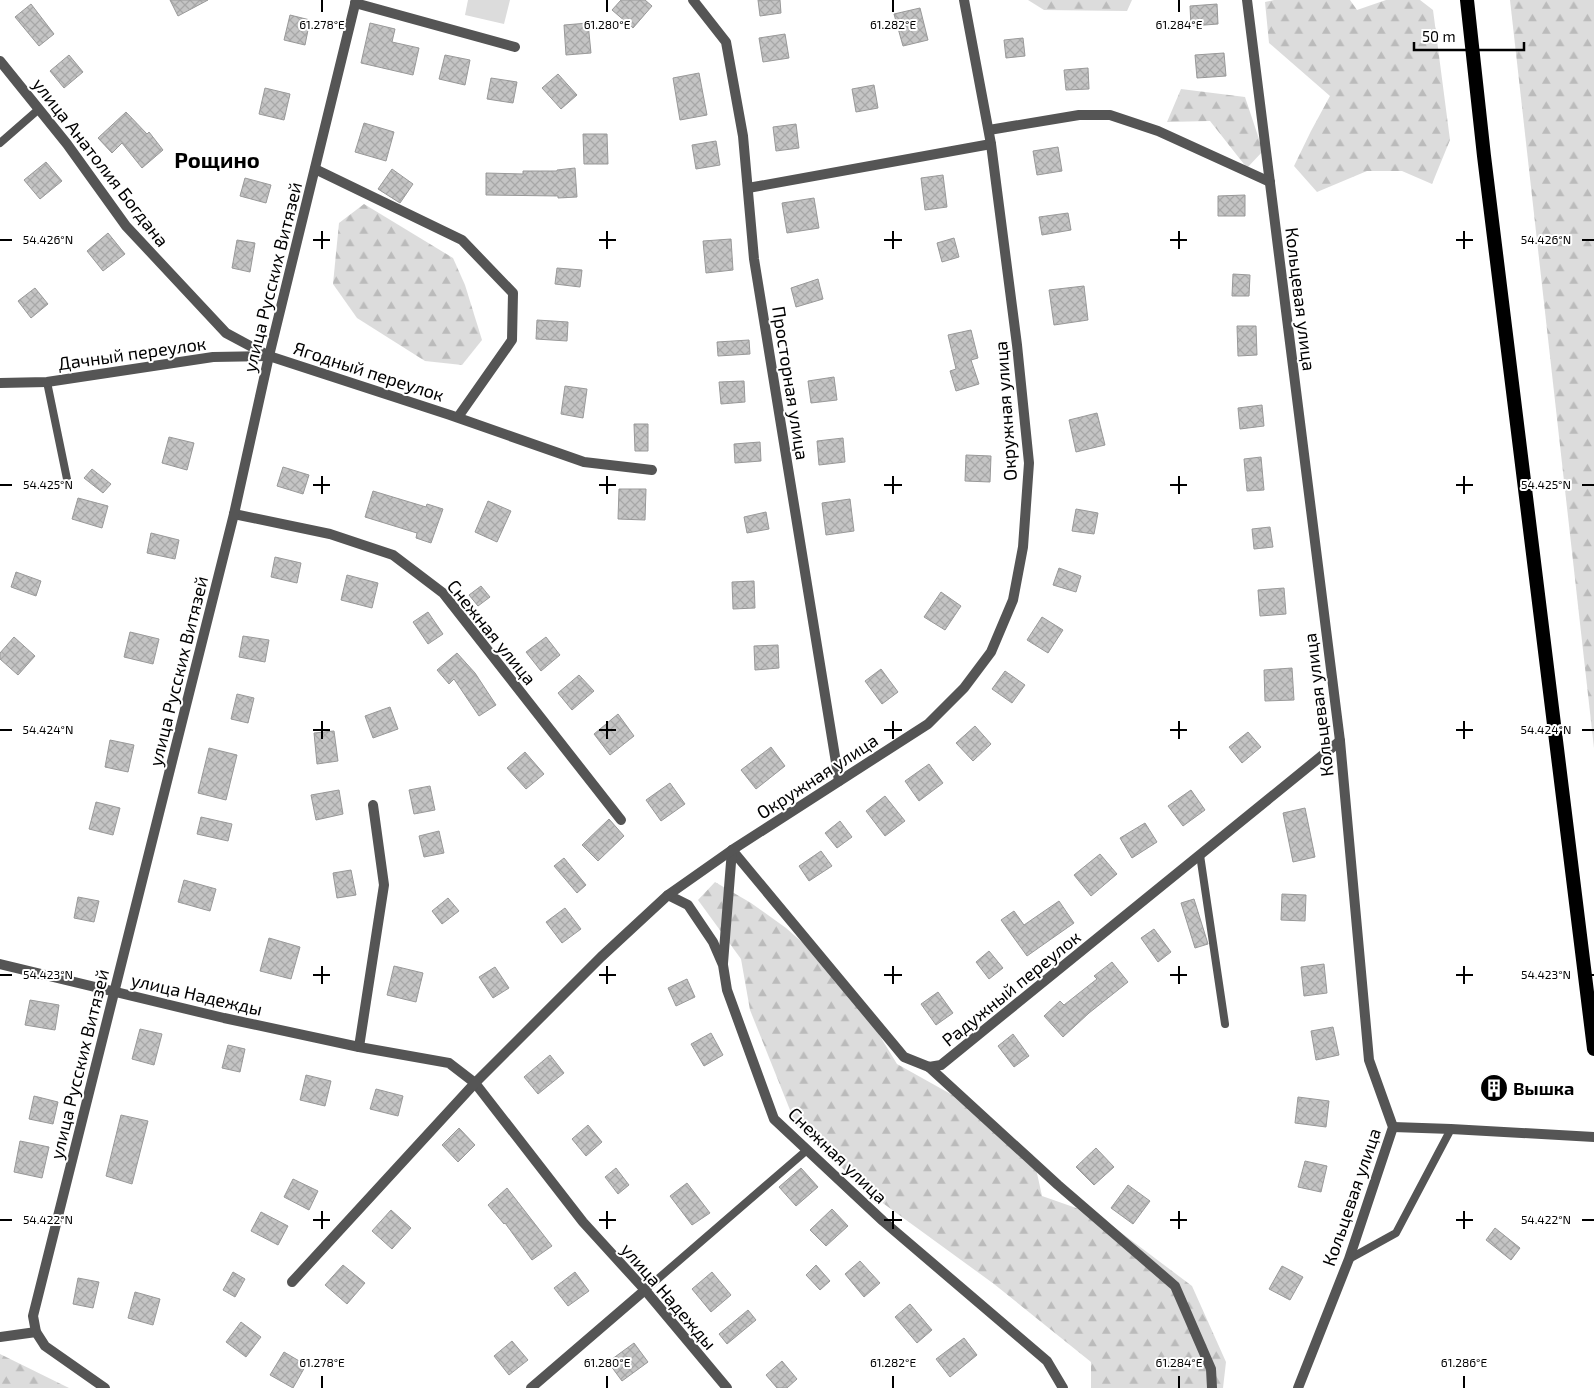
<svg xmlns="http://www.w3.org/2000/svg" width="1594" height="1388" viewBox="0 0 1594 1388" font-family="'Exo 2',sans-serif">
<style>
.grass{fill:#dcdcdc}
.forest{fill:url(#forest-firs)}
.building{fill:url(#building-cross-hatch);stroke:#999}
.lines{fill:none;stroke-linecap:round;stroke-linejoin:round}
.service{stroke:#555;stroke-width:8}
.minor{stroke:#555;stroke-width:10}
.trunk{stroke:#000;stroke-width:14}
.ticks{fill:none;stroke:#000;stroke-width:2}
.labels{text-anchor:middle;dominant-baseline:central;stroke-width:4;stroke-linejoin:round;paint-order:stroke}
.street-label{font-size:18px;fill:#000;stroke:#fff}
.poi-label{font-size:18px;font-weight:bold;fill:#000;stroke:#fff;text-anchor:start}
.district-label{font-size:22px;font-weight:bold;fill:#000;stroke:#fff}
.ticks-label{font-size:12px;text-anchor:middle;fill:#000;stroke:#fff;stroke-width:4;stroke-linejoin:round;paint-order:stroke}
</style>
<defs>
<pattern id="forest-firs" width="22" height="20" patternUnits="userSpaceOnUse" patternTransform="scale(1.25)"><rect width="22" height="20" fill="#dcdcdc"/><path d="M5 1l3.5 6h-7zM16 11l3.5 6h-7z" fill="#bbb"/></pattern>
<pattern id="building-cross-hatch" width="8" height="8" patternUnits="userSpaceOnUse" patternTransform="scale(1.25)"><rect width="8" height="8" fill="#c4c4c4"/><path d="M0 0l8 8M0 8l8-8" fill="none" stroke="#a7a7a7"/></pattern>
</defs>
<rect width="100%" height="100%" fill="#fff"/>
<path class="grass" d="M468 0H510L504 24 465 15Z"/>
<g class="forest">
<path d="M1028 0H1132L1127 11 1044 10Z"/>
<path d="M1274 0H1350L1357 10 1386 0H1420L1433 10 1450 140 1432 184 1402 171H1367L1317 192 1294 166 1311 131 1330 96 1269 43 1265 2Z"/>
<path d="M1510 0H1594V748Z"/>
<path d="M1181 89 1245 97 1263 151 1247 168 1210 121 1167 122Z"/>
<path d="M364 204 453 258 465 285 482 340 462 365 425 361 357 318 333 284 339 223Z"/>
<path d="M715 882 751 903 786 928 847 982 897 1064 965 1102 1033 1155 1042 1196 1099 1216 1192 1286 1226 1362 1223 1388H1091V1362L994 1284 869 1193 796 1125 750 1010 741 959 698 900Z"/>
<path d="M0 1354 69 1388H0Z"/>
</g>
<g class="building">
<path d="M170 0H208L178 16Z"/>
<path d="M621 0H645L652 6 633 28 612 10Z"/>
<path d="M758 0H780L781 13 760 16Z"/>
<path d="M31 4 54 34 39 46 15 17Z"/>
<path d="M1217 4 1218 24 1191 26 1190 6Z"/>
<path d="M920 8 928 40 903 46 894 14Z"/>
<path d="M290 15 310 20 305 45 284 40Z"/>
<path d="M370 23 395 29 392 42 419 48 413 75 361 63Z"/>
<path d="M588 23 591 53 566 55 564 25Z"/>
<path d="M785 34 789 58 763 62 759 38Z"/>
<path d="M1023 38 1025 56 1006 58 1004 40Z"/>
<path d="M1224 53 1226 76 1197 78 1195 55Z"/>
<path d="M69 55 83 72 64 88 50 71Z"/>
<path d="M445 55 470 60 465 85 439 79Z"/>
<path d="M1088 68 1089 89 1066 90 1064 70Z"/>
<path d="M699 73 707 115 680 120 673 78Z"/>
<path d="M558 74 577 95 561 109 542 88Z"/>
<path d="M491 78 517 82 513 103 487 99Z"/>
<path d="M874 85 878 108 856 112 852 89Z"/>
<path d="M265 88 290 94 284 120 259 114Z"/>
<path d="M126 112 147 134 149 132 163 150 142 168 122 143 112 153 98 138Z"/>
<path d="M364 123 394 132 386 161 355 152Z"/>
<path d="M796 124 799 148 776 151 773 127Z"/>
<path d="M583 134H607L608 164H584Z"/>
<path d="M716 141 720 165 696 169 692 145Z"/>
<path d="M1058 147 1062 171 1037 175 1033 151Z"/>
<path d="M46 162 62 181 40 199 24 180Z"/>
<path d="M575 168 577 197 558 198V196L486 195V173L523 174V171H557V170Z"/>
<path d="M392 169 413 184 400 203 378 189Z"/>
<path d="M943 175 947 207 925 210 921 178Z"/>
<path d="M245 178 271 185 266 203 240 196Z"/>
<path d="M1245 195V216H1218V196Z"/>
<path d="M814 198 819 228 787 233 782 203Z"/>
<path d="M1068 213 1071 230 1042 235 1039 217Z"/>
<path d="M108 233 125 254 103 271 87 251Z"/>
<path d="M954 238 959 257 942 262 937 243Z"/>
<path d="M731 239 733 270 706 273 703 241Z"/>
<path d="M237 240 255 243 250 272 232 268Z"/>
<path d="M557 268 582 270 580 287 555 284Z"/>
<path d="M1233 274 1250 275 1249 296H1232Z"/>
<path d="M818 279 823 299 796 307 791 288Z"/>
<path d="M1084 286 1088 320 1054 325 1049 290Z"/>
<path d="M35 288 48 304 31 318 18 301Z"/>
<path d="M537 320 568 322 567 341 536 339Z"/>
<path d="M1237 326H1256L1257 355 1238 356Z"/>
<path d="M971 330 978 358 971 360 979 384 956 391 950 371 956 369 948 335Z"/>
<path d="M749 340 750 354 718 356 717 342Z"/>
<path d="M834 377 837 400 811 403 808 381Z"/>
<path d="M744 381 745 402 721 404 719 382Z"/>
<path d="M565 386 587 389 583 418 561 414Z"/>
<path d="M1262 405 1264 426 1240 429 1238 408Z"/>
<path d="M1097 413 1105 445 1076 452 1069 420Z"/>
<path d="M634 424H648V451H635Z"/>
<path d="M169 437 194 443 187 470 162 463Z"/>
<path d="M843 438 845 462 819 465 817 441Z"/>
<path d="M760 442 761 461 735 463 734 444Z"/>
<path d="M966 455 991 456 990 482 965 481Z"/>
<path d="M1261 457 1264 490 1247 491 1244 459Z"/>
<path d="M283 467 309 475 303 494 277 486Z"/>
<path d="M92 469 111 484 103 493 84 478Z"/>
<path d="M619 489H646L645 520 618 519Z"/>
<path d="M373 491 426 507 427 504 443 509 431 543 416 538 417 533 365 517Z"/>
<path d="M78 498 108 506 102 528 72 519Z"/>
<path d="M850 499 854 531 826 535 822 503Z"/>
<path d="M488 501 511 511 497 542 475 532Z"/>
<path d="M1076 509 1098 513 1094 534 1072 531Z"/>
<path d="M766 512 769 529 747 533 744 517Z"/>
<path d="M1270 527 1273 547 1254 549 1252 529Z"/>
<path d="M151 533 179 540 175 559 147 553Z"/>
<path d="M275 557 301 563 297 583 271 577Z"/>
<path d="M1059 568 1081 576 1076 592 1053 585Z"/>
<path d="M16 572 41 581 36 596 11 587Z"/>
<path d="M347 575 378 583 372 608 341 600Z"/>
<path d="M754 581 755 608 733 609 732 582Z"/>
<path d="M481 586 490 597 478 606 469 595Z"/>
<path d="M1284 588 1286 614 1260 616 1258 590Z"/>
<path d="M941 592 961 606 945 630 924 617Z"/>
<path d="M428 612 443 634 428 644 413 622Z"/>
<path d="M1042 617 1063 630 1048 653 1027 640Z"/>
<path d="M130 632 159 639 153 664 124 657Z"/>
<path d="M243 636 269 640 265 662 239 657Z"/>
<path d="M14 637 35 656 18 675 0 659V653Z"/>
<path d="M546 637 560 655 541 671 526 652Z"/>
<path d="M778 645 779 668 755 670 754 646Z"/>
<path d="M457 653 475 673 496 705 479 716 454 679 449 684 437 670Z"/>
<path d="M1292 668 1294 700 1265 701 1264 670Z"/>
<path d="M881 669 898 692 882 704 865 681Z"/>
<path d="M1005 671 1025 685 1012 703 992 689Z"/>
<path d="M579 675 594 691 572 710 558 693Z"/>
<path d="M237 694 254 698 248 723 231 719Z"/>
<path d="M390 707 398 729 373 738 365 716Z"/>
<path d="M618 714 634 736 610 755 594 734Z"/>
<path d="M975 726 991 744 973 761 956 743Z"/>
<path d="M334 731 338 761 317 764 314 733Z"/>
<path d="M1248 732 1261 747 1242 763 1229 747Z"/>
<path d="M110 740 134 745 128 772 105 767Z"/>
<path d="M771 747 785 766 756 789 741 770Z"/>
<path d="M209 748 237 755 226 800 198 793Z"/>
<path d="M525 752 544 774 526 789 507 768Z"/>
<path d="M929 764 943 783 919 801 905 781Z"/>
<path d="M670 783 685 804 661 821 646 800Z"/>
<path d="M430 786 435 810 414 814 409 790Z"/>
<path d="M339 790 343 814 316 820 311 795Z"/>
<path d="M1191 790 1205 810 1183 826 1168 806Z"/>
<path d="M885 796 905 821 885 836 866 811Z"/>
<path d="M96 802 120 808 113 835 89 829Z"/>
<path d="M1305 808 1315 857 1293 862 1283 813Z"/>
<path d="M201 817 232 824 228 841 197 834Z"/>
<path d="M609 819 624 836 598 861 582 845Z"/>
<path d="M840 821 852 837 837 848 825 833Z"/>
<path d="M1145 823 1157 842 1132 858 1120 838Z"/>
<path d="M439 831 444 853 424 857 419 836Z"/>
<path d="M821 851 832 866 809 881 799 866Z"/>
<path d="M1100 854 1117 874 1091 896 1074 875Z"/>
<path d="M564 858 586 885 577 893 554 866Z"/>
<path d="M351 870 356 895 337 898 333 873Z"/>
<path d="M184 880 216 889 210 911 178 902Z"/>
<path d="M1282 894 1306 895 1305 921 1281 920Z"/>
<path d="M78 897 99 901 94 922 74 918Z"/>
<path d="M448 898 459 911 442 924 432 911Z"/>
<path d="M1194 899 1208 944 1195 948 1181 903Z"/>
<path d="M1059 901 1074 923 1027 956 1001 920 1014 911 1024 925Z"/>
<path d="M565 908 581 929 562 943 546 922Z"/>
<path d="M1154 929 1171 952 1158 962 1141 938Z"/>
<path d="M269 938 300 947 291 979 260 971Z"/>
<path d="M989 951 1003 968 989 979 976 962Z"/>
<path d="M1112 962 1128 982 1089 1013 1063 1037 1044 1016 1060 1001 1064 1005 1097 979 1094 976Z"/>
<path d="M1324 964 1327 993 1304 996 1301 967Z"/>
<path d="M394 966 423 973 416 1002 387 995Z"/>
<path d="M495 967 509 988 493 998 479 977Z"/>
<path d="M687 979 695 997 676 1006 668 988Z"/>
<path d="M938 992 953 1013 936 1025 921 1004Z"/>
<path d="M30 1000 59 1005 55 1030 25 1025Z"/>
<path d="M1333 1027 1339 1055 1316 1060 1311 1031Z"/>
<path d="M140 1029 162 1034 154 1065 132 1059Z"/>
<path d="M711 1033 723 1055 704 1066 691 1044Z"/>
<path d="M1013 1034 1029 1056 1014 1067 998 1046Z"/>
<path d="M228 1045 245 1049 240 1072 222 1068Z"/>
<path d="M550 1055 564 1073 538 1094 524 1077Z"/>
<path d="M306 1075 331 1081 325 1106 300 1100Z"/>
<path d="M1501 1080 1500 1094 1489 1097 1487 1081Z"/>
<path d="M376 1089 403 1096 398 1116 370 1109Z"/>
<path d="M34 1096 58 1102 53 1124 29 1119Z"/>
<path d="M1298 1097 1329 1101 1326 1127 1295 1123Z"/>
<path d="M121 1115 148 1121 132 1184 106 1176Z"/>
<path d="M588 1125 602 1142 586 1156 572 1139Z"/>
<path d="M459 1128 475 1145 458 1162 442 1145Z"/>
<path d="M20 1141 49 1147 42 1178 14 1172Z"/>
<path d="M1096 1148 1114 1167 1094 1185 1076 1167Z"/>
<path d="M1305 1161 1327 1166 1321 1192 1298 1187Z"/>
<path d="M616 1168 629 1185 618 1194 605 1177Z"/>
<path d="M801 1168 818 1187 796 1206 779 1187Z"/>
<path d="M293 1179 318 1191 309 1210 284 1197Z"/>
<path d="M687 1183 710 1213 692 1225 670 1196Z"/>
<path d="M1128 1185 1150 1201 1133 1224 1111 1208Z"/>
<path d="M507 1188 552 1246 532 1260 505 1223 504 1224 488 1205Z"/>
<path d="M832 1209 848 1226 826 1246 810 1230Z"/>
<path d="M391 1210 411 1228 392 1249 372 1231Z"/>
<path d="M261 1212 288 1226 278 1245 251 1231Z"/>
<path d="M1495 1228 1520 1248 1511 1260 1486 1240Z"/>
<path d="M860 1261 880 1283 864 1297 845 1274Z"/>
<path d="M343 1265 365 1283 347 1304 325 1285Z"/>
<path d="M816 1265 830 1281 820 1290 806 1275Z"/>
<path d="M1282 1266 1303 1277 1290 1300 1269 1289Z"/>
<path d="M233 1272 245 1279 235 1297 223 1290Z"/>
<path d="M575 1272 589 1291 568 1306 554 1288Z"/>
<path d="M712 1272 731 1295 711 1312 692 1289Z"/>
<path d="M78 1278 99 1282 93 1308 73 1304Z"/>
<path d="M135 1292 160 1299 153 1325 128 1318Z"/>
<path d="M910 1304 932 1330 917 1343 895 1317Z"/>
<path d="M748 1310 756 1320 727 1344 719 1334Z"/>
<path d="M241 1322 261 1337 246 1357 226 1342Z"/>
<path d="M964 1338 977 1355 950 1377 936 1359Z"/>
<path d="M512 1341 528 1360 509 1375 494 1356Z"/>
<path d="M634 1343 648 1362 622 1381 608 1362Z"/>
<path d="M284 1352 306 1365 293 1388 270 1375Z"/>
<path d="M782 1361 797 1379 787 1388H777L766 1375Z"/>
</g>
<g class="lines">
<g class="service">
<path d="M0 143 39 109"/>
<path d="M47 382 68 484"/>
<path d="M1200 855 1225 1024"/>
<path d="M1349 1259 1396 1233 1451 1129"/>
<path d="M645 1290 807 1150"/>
</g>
<g class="minor">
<path d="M693 0 726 42 743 136 754 259 839 781"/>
<path d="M1247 0 1340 741 1369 1060 1393 1127 1349 1259 1298 1388"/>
<path d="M355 3 515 47"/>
<path d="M0 61 67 144 126 226 226 333 269 356 450 415 584 462 652 470"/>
<path d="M989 130 1079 115H1110L1158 131 1270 182"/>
<path d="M315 169 462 240 513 293 512 340 458 417"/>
<path d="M748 188 991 144"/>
<path d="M0 383 47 382 213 357 268 356"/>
<path d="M234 514 330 534 393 555 443 593 621 820"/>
<path d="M732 850 904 1057 929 1067 941 1065 1340 741"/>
<path d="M668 895 688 905 713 942 723 965 727 990 774 1119 883 1221 1047 1361 1063 1388"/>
<path d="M723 963 732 850"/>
<path d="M0 964 224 1018 359 1047 449 1063 475 1083 583 1222 645 1290 727 1388"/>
<path d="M359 1047 384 885 373 805"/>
<path d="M929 1067 1058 1185 1175 1286 1211 1369 1212 1388"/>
<path d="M1393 1127 1451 1129 1594 1137"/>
<path d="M292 1282 475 1083 601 957 668 895 732 850 928 724 964 688 991 652 1013 600 1023 547 1029 463 1017 345 991 144 964 0"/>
<path d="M0 1337 36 1332"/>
<path d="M105 1388 45 1346 36 1332 33 1316 234 514 269 356 356 0"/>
<path d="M531 1388 645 1290"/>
</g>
<path class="trunk" d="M1467 0 1484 156 1594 1049"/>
</g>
<path class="ticks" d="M322 0V12M607 0V12M893 0V12M1179 0V12M322 231V249M607 231V249M893 231V249M1179 231V249M1464 231V249M0 240H12M313 240H330M599 240H616M884 240H902M1170 240H1187M1456 240H1473M1582 240H1594M322 476V494M607 476V494M893 476V494M1179 476V494M1464 476V494M0 485H12M313 485H330M599 485H616M884 485H902M1170 485H1187M1456 485H1473M1582 485H1594M322 721V739M607 721V739M893 721V739M1179 721V739M1464 721V739M0 730H12M313 730H330M599 730H616M884 730H902M1170 730H1187M1456 730H1473M1582 730H1594M322 966V984M607 966V984M893 966V984M1179 966V984M1464 966V984M0 975H12M313 975H330M599 975H616M884 975H902M1170 975H1187M1456 975H1473M1582 975H1594M322 1211V1229M607 1211V1229M893 1211V1229M1179 1211V1229M1464 1211V1229M0 1220H12M313 1220H330M599 1220H616M884 1220H902M1170 1220H1187M1456 1220H1473M1582 1220H1594M322 1376V1388M607 1376V1388M893 1376V1388M1179 1376V1388M1464 1376V1388"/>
<defs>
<g id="building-disc" transform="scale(1.4375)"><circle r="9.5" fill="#000" stroke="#fff"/><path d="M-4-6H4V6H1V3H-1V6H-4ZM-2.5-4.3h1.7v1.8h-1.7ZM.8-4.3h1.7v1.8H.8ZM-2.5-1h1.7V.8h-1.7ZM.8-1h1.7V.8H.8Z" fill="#fff"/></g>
</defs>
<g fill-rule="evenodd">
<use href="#building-disc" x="1494" y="1088"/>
</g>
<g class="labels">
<g class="street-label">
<text transform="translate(101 162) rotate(52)">улица Анатолия Богдана</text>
<text transform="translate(272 277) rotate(-76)">улица Русских Витязей</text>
<text transform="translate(1301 299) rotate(83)">Кольцевая улица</text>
<text transform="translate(132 353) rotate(-8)">Дачный переулок</text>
<text transform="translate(369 371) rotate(18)">Ягодный переулок</text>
<text transform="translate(791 383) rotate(81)">Просторная улица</text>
<text transform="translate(1005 411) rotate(-94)">Окружная улица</text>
<text transform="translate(492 632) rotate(51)">Снежная улица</text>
<text transform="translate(178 671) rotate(-76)">улица Русских Витязей</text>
<text transform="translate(1318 705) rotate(-97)">Кольцевая улица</text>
<text transform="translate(817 776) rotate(-33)">Окружная улица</text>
<text transform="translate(1011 988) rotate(-39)">Радужный переулок</text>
<text transform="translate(197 994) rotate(13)">улица Надежды</text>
<text transform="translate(79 1064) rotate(-76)">улица Русских Витязей</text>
<text transform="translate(838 1155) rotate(44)">Снежная улица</text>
<text transform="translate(1351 1197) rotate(-71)">Кольцевая улица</text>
<text transform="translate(669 1296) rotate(49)">улица Надежды</text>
</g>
<g class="poi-label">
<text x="1513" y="1088">Вышка</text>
</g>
<g class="district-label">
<text x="217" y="159">Рощино</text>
</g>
</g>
<g class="ticks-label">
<text x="322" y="29">61.278°E</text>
<text x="607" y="29">61.280°E</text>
<text x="893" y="29">61.282°E</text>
<text x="1179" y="29">61.284°E</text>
<text x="48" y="244">54.426°N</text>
<text x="1546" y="244">54.426°N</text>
<text x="48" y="489">54.425°N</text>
<text x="1546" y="489">54.425°N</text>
<text x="48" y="734">54.424°N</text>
<text x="1546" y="734">54.424°N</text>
<text x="48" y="979">54.423°N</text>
<text x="1546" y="979">54.423°N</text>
<text x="48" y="1224">54.422°N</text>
<text x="1546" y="1224">54.422°N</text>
<text x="322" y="1367">61.278°E</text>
<text x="607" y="1367">61.280°E</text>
<text x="893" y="1367">61.282°E</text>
<text x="1179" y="1367">61.284°E</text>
<text x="1464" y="1367">61.286°E</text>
</g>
<path d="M1414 42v8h110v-8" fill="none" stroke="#000000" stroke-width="2.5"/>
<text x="1422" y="42" font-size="15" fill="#000000" stroke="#ffffff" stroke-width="4" paint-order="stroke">50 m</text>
</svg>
